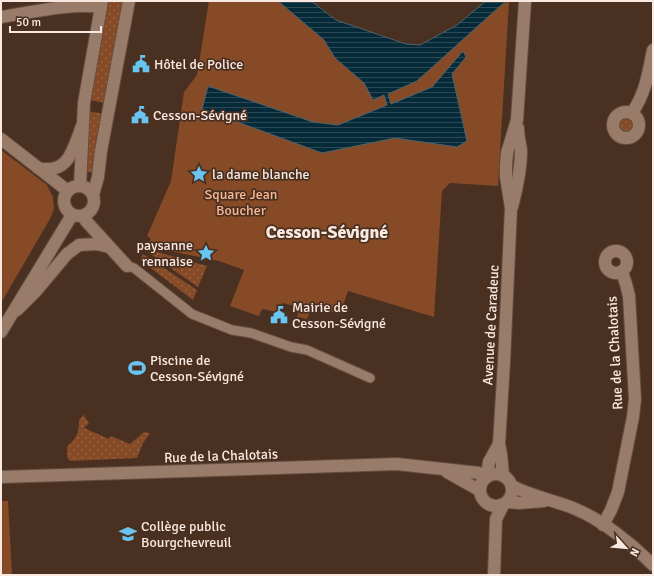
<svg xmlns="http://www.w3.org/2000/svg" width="654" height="576" viewBox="0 0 654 576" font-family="Signika,sans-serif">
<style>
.grass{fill:url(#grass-dots)}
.park{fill:#864b26}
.water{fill:url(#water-rules);stroke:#50636b}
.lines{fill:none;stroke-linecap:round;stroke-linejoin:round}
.pedestrian-casing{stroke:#644e41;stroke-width:11}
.minor-casing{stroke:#644e41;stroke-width:14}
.tertiary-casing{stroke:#644e41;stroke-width:14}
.secondary-casing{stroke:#644e41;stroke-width:14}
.pedestrian{stroke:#997b6a;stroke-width:9}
.minor{stroke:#997b6a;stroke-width:12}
.tertiary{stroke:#997b6a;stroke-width:12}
.secondary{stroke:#997b6a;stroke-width:12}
.labels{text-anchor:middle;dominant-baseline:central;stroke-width:3.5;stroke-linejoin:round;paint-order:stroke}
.poi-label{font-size:14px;fill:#fae9e0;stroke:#4a3021;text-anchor:start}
.park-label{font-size:14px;fill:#f9b893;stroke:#4a3021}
.street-label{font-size:14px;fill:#fae9e0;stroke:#4a3021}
.district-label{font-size:18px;font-weight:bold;fill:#fae9e0;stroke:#4a3021}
</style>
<defs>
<pattern id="grass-dots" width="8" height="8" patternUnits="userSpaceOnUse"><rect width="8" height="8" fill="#864b26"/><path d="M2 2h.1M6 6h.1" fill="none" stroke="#986545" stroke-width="1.8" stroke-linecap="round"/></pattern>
<pattern id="water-rules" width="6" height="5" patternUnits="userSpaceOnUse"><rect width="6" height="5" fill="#072a39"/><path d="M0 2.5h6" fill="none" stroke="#2c4955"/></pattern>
</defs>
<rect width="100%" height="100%" fill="#4a3021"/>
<g class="grass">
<path d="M107 1H125L106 103 89 100Z"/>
<path d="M88 111 104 114 93 173 84 171Z"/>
<circle cx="626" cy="125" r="7"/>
<path d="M150 250 207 266 198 287 149 253Z"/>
<path d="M143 254 197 290 193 300 140 260Z"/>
<path d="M87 414 84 416 89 423 84 428 109 439 111 436 130 444 144 432 150 433 143 443 137 458 70 461 67 457V447C77 437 79 434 79 420L84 415Z"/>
</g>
<g class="park">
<path d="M209 1H278L324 40 335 58 364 83 509 1 498 186 450 183 442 191 434 317 348 291 340 314 312 307 307 319 297 317 300 307 282 303 277 312 262 309 259 316 230 306 244 270 219 261 165 250 148 244 151 239 147 236 171 181 184 92 197 75Z"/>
<path d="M1 150 47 185 53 197 54 208 51 217 1 303Z"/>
<path d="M1 501H8L12 575H1Z"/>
</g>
<path class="water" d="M278 1H311L336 20 406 44 420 45 457 25 486 1H507L499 7 417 81 388 94 391 104 432 87 463 51 466 57 452 74 467 141 457 147 395 138 322 153 202 109 208 86 313 122 338 125 387 105 384 95 373 100 364 83 335 58 324 40Z"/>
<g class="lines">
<g class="pedestrian-casing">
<path id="pedestrian" d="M127 266 134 268 192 314 232 330 251 333 291 347 307 350 370 378"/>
</g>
<g class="minor-casing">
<g id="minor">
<path d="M1 17C34 12 68 3 101 7"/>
<circle cx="626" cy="125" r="13"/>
<path d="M632 113C646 92 648 74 653 50"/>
<path d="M1 139 68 191"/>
<path d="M38 168C69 175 73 149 82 126"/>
<path d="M512 207C517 188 521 170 521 150 520 143 518 136 518 128"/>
<path d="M84 216 86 221 127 266"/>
<circle cx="616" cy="262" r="11"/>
<path d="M17 310 36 291 67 254 79 245 97 244 109 247"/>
<path d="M503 475 501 454 499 444 504 362 511 208 506 177V165L507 153 517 120 525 1"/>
<path d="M487 476 489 462 499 444"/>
<path d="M603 525 611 510 618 492 633 417 635 399 629 296 626 284 622 272"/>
</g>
</g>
<g class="tertiary-casing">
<path id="tertiary" d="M494 575 496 519 503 505"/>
</g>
<g class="secondary-casing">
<g id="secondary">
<circle cx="79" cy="201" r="15"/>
<path d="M80 186 84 103 102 1"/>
<path d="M93 195 98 177 101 151 129 1"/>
<path d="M1 332 72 215"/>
<path d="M447 472 479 490"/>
<circle cx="496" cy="490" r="16"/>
<path d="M1 477 397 464 479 473 487 476"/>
<path d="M512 486C531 496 553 500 573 508 601 519 632 544 653 565"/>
<path d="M507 502 519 503 544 501"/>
</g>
</g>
<use href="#pedestrian" class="pedestrian"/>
<use href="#minor" class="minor"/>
<use href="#tertiary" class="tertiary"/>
<use href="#secondary" class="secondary"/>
</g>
<defs>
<g id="civic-bare" transform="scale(1.38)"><path d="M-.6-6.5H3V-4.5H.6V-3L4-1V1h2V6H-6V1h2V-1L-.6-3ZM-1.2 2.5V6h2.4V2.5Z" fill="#68c4f0" stroke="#4a3021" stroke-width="2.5" paint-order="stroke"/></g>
<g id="sight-bare" transform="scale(1.38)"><path d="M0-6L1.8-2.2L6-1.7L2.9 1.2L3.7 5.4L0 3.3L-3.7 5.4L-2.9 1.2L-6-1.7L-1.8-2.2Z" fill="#68c4f0" stroke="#4a3021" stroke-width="2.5" paint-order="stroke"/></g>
<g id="stadium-bare" transform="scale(1.38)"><path d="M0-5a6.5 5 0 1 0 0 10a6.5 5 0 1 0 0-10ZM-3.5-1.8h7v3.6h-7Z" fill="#68c4f0" stroke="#4a3021" stroke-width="2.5" paint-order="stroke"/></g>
<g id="school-bare" transform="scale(1.38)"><path d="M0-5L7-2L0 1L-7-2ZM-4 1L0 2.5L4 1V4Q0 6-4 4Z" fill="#68c4f0" stroke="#4a3021" stroke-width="2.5" paint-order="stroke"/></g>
</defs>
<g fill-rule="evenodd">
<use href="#civic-bare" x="141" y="64"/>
<use href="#civic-bare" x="140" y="115"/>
<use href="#sight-bare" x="199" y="174"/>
<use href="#sight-bare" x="206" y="253"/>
<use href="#civic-bare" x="279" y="315"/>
<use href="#stadium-bare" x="137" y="368"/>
<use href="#school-bare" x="128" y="534"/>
</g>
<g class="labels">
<g class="poi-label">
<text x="154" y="64">Hôtel de Police</text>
<text x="153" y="115">Cesson-Sévigné</text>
<text x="212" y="174">la dame blanche</text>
<text x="193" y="245" text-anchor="end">paysanne<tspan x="193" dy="16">rennaise</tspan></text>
<text x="292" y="307">Mairie de<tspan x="292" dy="16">Cesson-Sévigné</tspan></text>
<text x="150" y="360">Piscine de<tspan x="150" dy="16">Cesson-Sévigné</tspan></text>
<text x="141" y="526">Collège public<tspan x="141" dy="16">Bourgchevreuil</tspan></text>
</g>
<g class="park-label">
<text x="241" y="194">Square Jean<tspan x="241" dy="16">Boucher</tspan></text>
</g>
<g class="street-label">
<text transform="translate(491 325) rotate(-87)">Avenue de Caradeuc</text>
<text transform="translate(615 353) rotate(-93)">Rue de la Chalotais</text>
<text transform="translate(221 456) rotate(-2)">Rue de la Chalotais</text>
</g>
<g class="district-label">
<text x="327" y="232">Cesson-Sévigné</text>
</g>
</g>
<rect width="654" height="576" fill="none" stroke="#fae9e0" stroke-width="4"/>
<g transform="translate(626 548) rotate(117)" stroke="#4a3021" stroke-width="3" paint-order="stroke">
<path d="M0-3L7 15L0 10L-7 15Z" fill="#fae9e0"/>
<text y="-6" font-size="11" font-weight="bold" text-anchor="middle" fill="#fae9e0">N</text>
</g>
<path d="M10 26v6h91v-6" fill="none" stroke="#fae9e0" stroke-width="2"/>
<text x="16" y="26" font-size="12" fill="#fae9e0" stroke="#4a3021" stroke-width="3" paint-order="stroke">50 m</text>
</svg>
